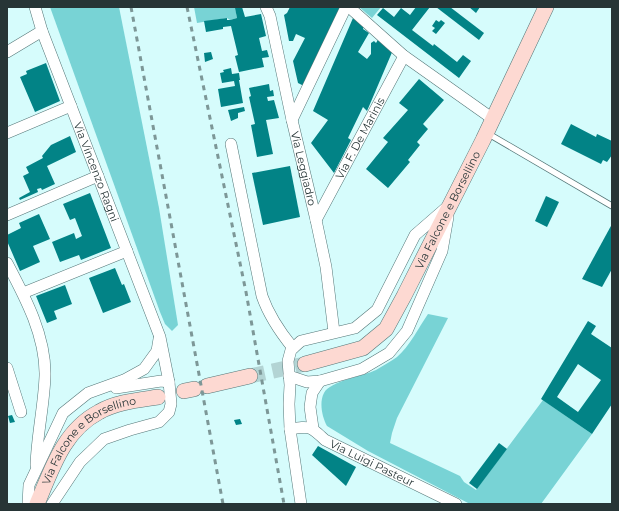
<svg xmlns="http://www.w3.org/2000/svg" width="619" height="511" viewBox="0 0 619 511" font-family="Montserrat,sans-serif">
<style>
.green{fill:#78d3d5}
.building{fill:#028386;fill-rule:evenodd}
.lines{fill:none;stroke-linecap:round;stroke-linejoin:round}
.secondary-tunnel{stroke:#b3d4d4;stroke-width:15;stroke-dasharray:15 8;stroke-linecap:butt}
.lane-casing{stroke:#557778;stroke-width:7}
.street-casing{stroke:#557778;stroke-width:12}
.secondary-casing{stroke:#557778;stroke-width:16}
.lane{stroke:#fff;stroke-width:5.5}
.street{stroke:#fff;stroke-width:11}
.secondary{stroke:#fdd9d2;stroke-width:15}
.rail{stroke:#7d9797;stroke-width:3;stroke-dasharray:5 5;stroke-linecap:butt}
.labels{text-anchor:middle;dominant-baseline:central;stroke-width:4;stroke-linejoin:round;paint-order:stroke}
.street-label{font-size:11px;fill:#273536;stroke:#fff}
</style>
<rect width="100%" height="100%" fill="#d6fcfc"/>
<g class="green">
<path d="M50 7H119L159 208 178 325 172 331 165 324 160 312Z"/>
<path d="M194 7H235L237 18 230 20 227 18 197 23Z"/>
<path d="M359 7H381L372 18Z"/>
<path d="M428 314 448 318 397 418 392 433 390 443 460 476 464 482 476 490 543 400 592 434 541 504H470L368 451 327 426C322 417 319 402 324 393 330 381 364 376 376 370 383 366 391 361 397 357 409 347 419 327 428 314Z"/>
</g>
<g class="building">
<path d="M242 7 245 17 261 14 266 36 259 38 262 51 267 50 269 57 262 58 264 67 239 72 235 56 238 55 231 26 223 27V29L206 32 204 21 227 18V20H230L237 18 235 8Z"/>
<path d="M290 7H339L342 8 304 85H302L298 83 293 61 305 38 296 34 293 41H289L284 15 287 13Z"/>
<path d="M416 7H430L412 30 433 46 434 44 457 62 463 55 471 61 459 78 377 15 383 8 394 17 401 8 410 15Z"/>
<path d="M436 7H450L484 33 479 40Z"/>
<path d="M469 7H480L476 13Z"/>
<path d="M353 18 364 25 363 29 369 33 358 52 367 59 371 54V43L374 41 376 43 379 38 393 50 367 111 363 107 348 138 351 140 334 173 311 143 328 120 313 111Z"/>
<path d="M436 20 439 22 441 20 445 23 436 34 432 31 435 28 432 26Z"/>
<path d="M211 52 213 59 205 62 204 53Z"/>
<path d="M46 63 60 101 35 112 20 77 27 74 26 71Z"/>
<path d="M231 68 232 74 239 73 240 80H239L243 103 221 107 218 89 235 86 234 81 222 83 220 73 224 72 223 70Z"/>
<path d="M419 79 444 100 423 124 428 129 417 142 420 145 408 160 410 162 388 188 366 169 388 142 383 138 408 110 399 103Z"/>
<path d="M269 84 270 91 273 90 274 96 267 97 268 101 274 100 279 118 266 120 273 154 257 157 251 125 255 124 249 97 251 96 249 88Z"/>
<path d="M244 107 245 111 238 113V118L231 121 228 110Z"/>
<path d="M571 124 596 137 597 134 612 141V155L607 162 603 160 601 164 561 144Z"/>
<path d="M70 136 76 152 47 166 55 184 42 190 41 188 37 189 38 192 20 200 19 198 30 192 23 176 29 173 26 167 43 158 42 156 51 145Z"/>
<path d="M290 166 300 217 263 225 252 173Z"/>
<path d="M90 193 111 248 81 260 79 255 60 262 52 242 74 233 76 239 82 236 75 218 70 220 63 204Z"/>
<path d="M546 196 559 202 547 227 535 221Z"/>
<path d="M39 214 50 239 33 246 40 262 20 271 7 241V235L21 228 19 223Z"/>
<path d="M612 224V269L602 287 582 279Z"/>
<path d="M115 268 122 285 124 284 131 302 103 313 89 278Z"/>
<path d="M65 285 72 304 54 311 57 319 47 323 36 296Z"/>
<path d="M588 321 596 326 591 334 612 348V404L592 434 541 399ZM578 364 601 380 578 412 557 397Z"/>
<path d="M12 415 15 422 10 423 8 416Z"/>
<path d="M240 419 242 424 236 425 234 420Z"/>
<path d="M499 443 507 449 477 489 469 483Z"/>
<path d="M318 446 356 467 346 486 312 455Z"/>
</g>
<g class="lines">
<path class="secondary-tunnel" d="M250 376 305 364"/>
<g class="lane-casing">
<path id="lane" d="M487 133 612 206"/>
</g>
<g class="street-casing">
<g id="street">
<path id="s1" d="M35 7 42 31 160 337 169 382 171 404 169 412 159 422 130 430 104 439 80 462 52 504"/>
<path id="s2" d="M266 7 270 16 292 120 316 220 326 267 334 332"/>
<path d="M349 7 404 56 493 119"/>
<path d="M7 52 42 31"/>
<path d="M292 120 346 7"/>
<path d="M7 133 71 106"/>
<path d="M231 144 262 296C269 316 280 332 293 348"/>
<path d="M7 215 98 176"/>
<path id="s3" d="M316 220 404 56"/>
<path d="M7 263C25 297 46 336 45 376 44 405 37 435 36 465"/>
<path d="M23 293 127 251"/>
<path d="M7 368 21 412"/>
<path d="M289 376 307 382 320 381 362 369 389 353 407 331 442 251 448 217"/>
<path d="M116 388 161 381 169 382"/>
<path d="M313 428 310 407 312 393 320 381"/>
<path id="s4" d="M290 429C310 426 310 426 325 440L456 504"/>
<path d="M28 504 29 485 63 413 88 393 124 380 144 369 157 351 159 339"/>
<path d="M301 504 290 429 289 404 290 385 288 361 291 350 301 341 355 328 377 310 415 235 446 208"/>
</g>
</g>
<g class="secondary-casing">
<g id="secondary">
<path id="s5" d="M305 364 363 348 386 329 404 296 483 140 546 7"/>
<path d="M207 386 250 376"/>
<path d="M184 391 194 389"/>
<path id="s6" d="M37 504C52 469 63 431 99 412 116 402 139 400 158 397"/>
</g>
</g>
<use href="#lane" class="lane"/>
<use href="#street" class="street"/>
<use href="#secondary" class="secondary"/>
<g class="rail">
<path d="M131 7 223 504"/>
<path d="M187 7 246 292 284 504"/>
</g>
</g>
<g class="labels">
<g class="street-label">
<text stroke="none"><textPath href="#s3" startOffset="93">Via F. De Marinis</textPath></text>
<text stroke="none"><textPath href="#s2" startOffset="166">Via Leggiadro</textPath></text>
<text stroke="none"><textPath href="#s1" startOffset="176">Via Vincenzo Ragni</textPath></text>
<text stroke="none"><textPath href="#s5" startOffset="224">Via Falcone e Borsellino</textPath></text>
<text stroke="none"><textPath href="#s6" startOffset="87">Via Falcone e Borsellino</textPath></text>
<text stroke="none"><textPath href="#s4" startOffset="92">Via Luigi Pasteur</textPath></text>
</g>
</g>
<rect width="619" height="511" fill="none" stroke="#273536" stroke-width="16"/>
</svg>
